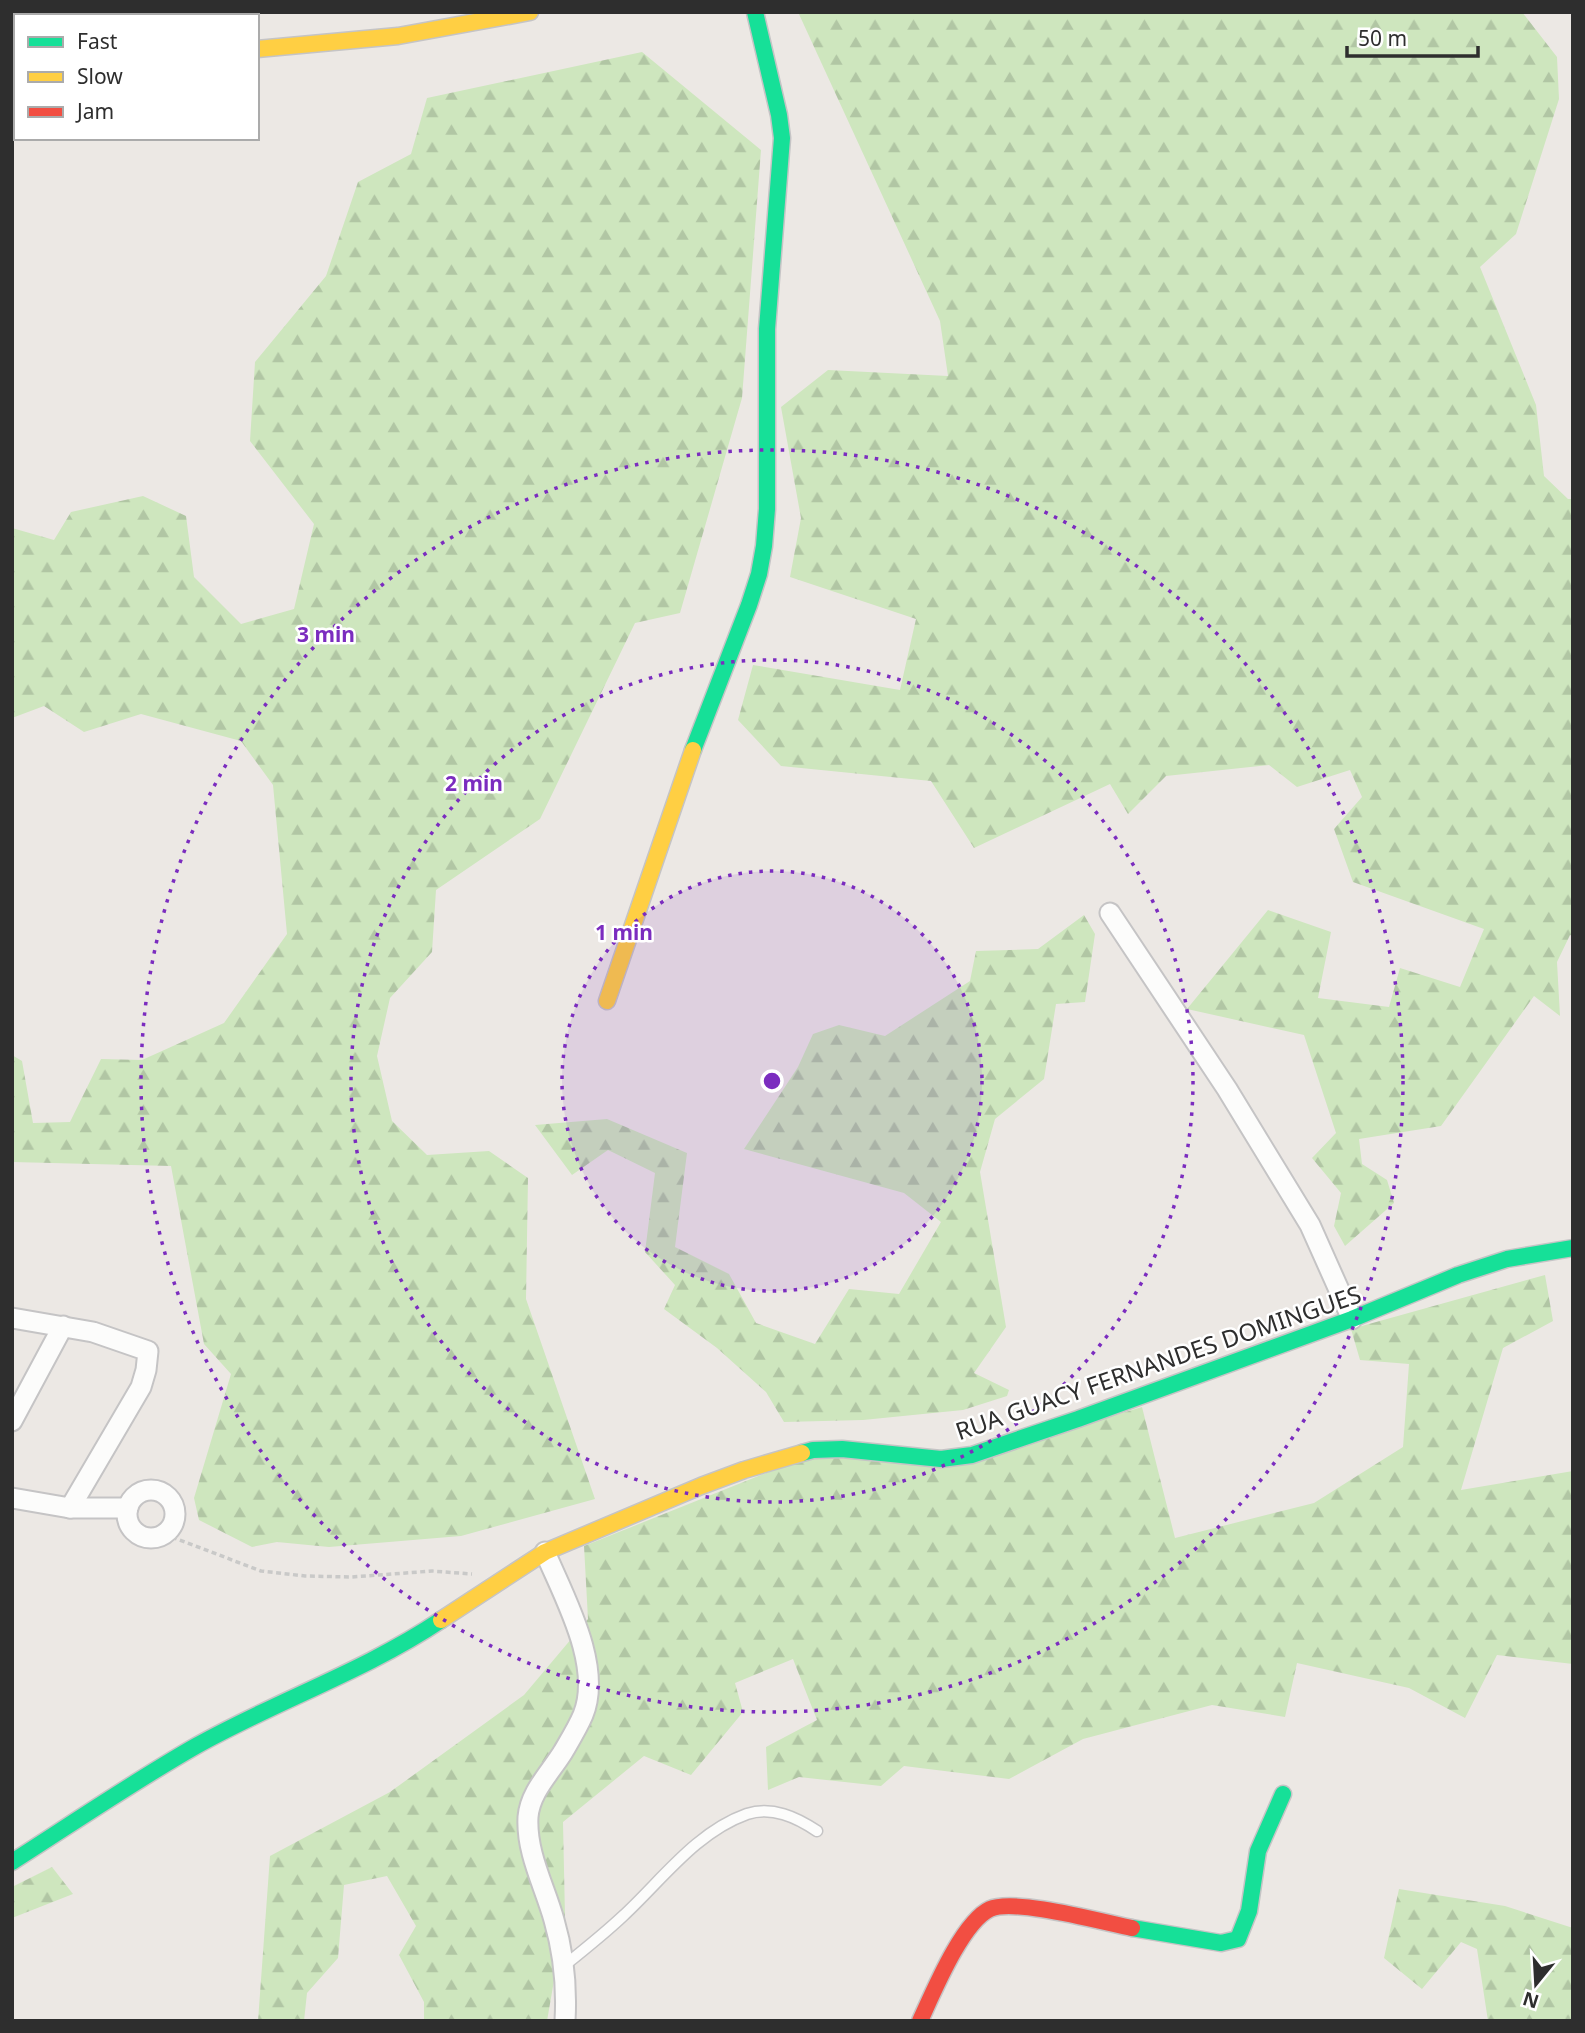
<svg xmlns="http://www.w3.org/2000/svg" width="1585" height="2033" viewBox="0 0 1585 2033" font-family="'Noto Sans',sans-serif">
<style>
.forest{fill:url(#forest-firs)}
.lines{fill:none;stroke-linecap:round;stroke-linejoin:round}
.lane-casing{stroke:#c5c4c5;stroke-width:13}
.street-casing{stroke:#c5c4c5;stroke-width:23}
.fast-casing{stroke:#c5c4c5;stroke-width:19}
.slow-casing{stroke:#c5c4c5;stroke-width:19}
.jam-casing{stroke:#c5c4c5;stroke-width:19}
.path{stroke:#c9c9c8;stroke-width:3.5;stroke-dasharray:5 3.5;stroke-linecap:butt}
.lane{stroke:#fcfcfb;stroke-width:10}
.street{stroke:#fcfcfb;stroke-width:19}
.fast{stroke:#16e098;stroke-width:16}
.slow{stroke:#ffcf43;stroke-width:16}
.jam{stroke:#f24e42;stroke-width:16}
.ring{fill:none;stroke:#7b2cbf;stroke-width:3.5;stroke-dasharray:3.5 7}
.labels{text-anchor:middle;dominant-baseline:central;stroke-width:5;stroke-linejoin:round;paint-order:stroke}
.street-label{font-size:24px;fill:#2e2e2e;stroke:#fff}
.centre{fill:#7b2cbf;stroke:#fff;stroke-width:3.5}
.ring-label{font-size:21px;text-anchor:middle;font-weight:bold;fill:#7b2cbf;stroke:#fff;stroke-width:5;stroke-linejoin:round;paint-order:stroke}
</style>
<defs>
<pattern id="forest-firs" width="22" height="20" patternUnits="userSpaceOnUse" patternTransform="scale(1.75)"><rect width="22" height="20" fill="#cee6be"/><path d="M5 1l3.5 6h-7zM16 11l3.5 6h-7z" fill="#b1c6a4"/></pattern>
</defs>
<rect width="100%" height="100%" fill="#ece8e4"/>
<g class="forest">
<path d="M798 12H1522L1557 57 1559 99 1516 234 1480 267 1536 405 1544 476 1568 499H1573V936L1570 935 1557 962 1560 1016 1534 996 1441 1126 1359 1139 1362 1164 1387 1180 1394 1203 1345 1246 1334 1226 1341 1193 1312 1158 1336 1133 1304 1035 1187 1009 1268 910 1331 932 1318 998 1389 1007 1400 968 1460 987 1484 929 1353 882 1334 829 1362 797 1350 770 1297 787 1269 765 1166 776 1128 814 1110 784 974 848 931 781 781 766 738 720 753 665 900 690 916 619 790 577 801 518 781 407 828 370 948 376 940 321Z"/>
<path d="M642 52 761 150 742 398 680 613 635 623 540 819 436 890 432 952 390 998 377 1056 392 1121 427 1155 489 1151 528 1178 526 1299 595 1499 461 1536 329 1547 277 1542 252 1547 199 1520 194 1498 231 1374 204 1344 171 1166 12 1162V1055L22 1061 33 1123 70 1122 101 1059 142 1060 224 1023 287 934 273 785 241 741 141 714 84 732 44 706 12 718V528L54 540 71 512 143 496 186 516 194 577 241 624 294 609 314 524 250 441 255 362 326 276 358 182 411 154 427 98Z"/>
<path d="M1084 915 1095 934 1085 1002 1056 1004 1044 1079 995 1119 980 1172 1006 1327 974 1373 1009 1390 1007 1396 963 1410 863 1420 784 1422 766 1392 717 1348 664 1309 675 1285 645 1252 655 1173 608 1150 572 1175 535 1125 607 1119 687 1153 675 1247 729 1274 756 1323 815 1344 849 1289 899 1294 941 1222 904 1193 744 1149 798 1067 813 1034 839 1025 885 1036 970 981 976 951 1038 949Z"/>
<path d="M1545 1275 1553 1321 1503 1348 1461 1490 1573 1471V1664L1497 1655 1465 1718 1409 1688 1297 1663 1285 1717 1212 1705 1083 1739 1009 1779 904 1766 881 1786 799 1777 768 1790 766 1747 817 1720 793 1659 735 1683 743 1712 691 1775 644 1756 563 1822 565 1917 547 2021H424V2002L399 1955 416 1926 387 1876 344 1885 338 1958 307 1993 304 2021H258L270 1856 390 1792 524 1695 588 1619 584 1546 821 1451 946 1466 1142 1407 1175 1538 1314 1503 1403 1447 1409 1364 1360 1360 1351 1329Z"/>
<path d="M52 1867 73 1894 12 1918V1887Z"/>
<path d="M1399 1889 1505 1906 1573 1928V2021H1488L1477 1949 1461 1942 1422 1989 1384 1958Z"/>
</g>
<g class="lines">
<g class="lane-casing">
<path id="lane" d="M565 1965C585 1949 605 1933 623 1916 661 1881 696 1832 747 1814 772 1806 796 1817 817 1831"/>
</g>
<g class="street-casing">
<g id="street">
<path d="M62 16 106 12"/>
<path d="M12 19H16"/>
<path d="M1110 913 1227 1089 1310 1225 1352 1319"/>
<path d="M12 1318 93 1332 148 1351 146 1370 141 1387 70 1508"/>
<path d="M12 1421 63 1326"/>
<circle cx="151" cy="1514" r="24"/>
<path d="M12 1498 70 1508H128"/>
<path d="M545 1552C564 1597 603 1666 583 1715 578 1727 570 1740 563 1752 550 1773 530 1792 528 1817 526 1853 545 1887 554 1920 564 1954 567 1986 565 2021"/>
</g>
</g>
<g class="fast-casing">
<g id="fast">
<path d="M693 750 749 605 759 574 764 546 767 509V329L782 138 779 115 755 12"/>
<path d="M802 1453 813 1450 842 1449 941 1459 972 1455 1078 1419 1352 1319 1458 1275 1507 1259 1573 1248"/>
<path d="M12 1862C73 1823 133 1782 196 1746 276 1701 365 1671 441 1620"/>
<path d="M1132 1928 1221 1943 1238 1939 1249 1911 1258 1851 1283 1794"/>
</g>
</g>
<g class="slow-casing">
<g id="slow">
<path d="M257 49 398 36 530 12"/>
<path d="M607 1001 693 750"/>
<path d="M441 1620 545 1552 701 1486 744 1470 802 1453"/>
</g>
</g>
<g class="jam-casing">
<g id="jam">
<path d="M12 68H16"/>
<path d="M920 2021C933 1993 962 1922 990 1909 1015 1898 1102 1922 1132 1928"/>
</g>
</g>
<path class="path" d="M164 1534 261 1571 305 1576 351 1577 432 1571 472 1574"/>
<use href="#lane" class="lane"/>
<use href="#street" class="street"/>
<use href="#fast" class="fast"/>
<use href="#slow" class="slow"/>
<use href="#jam" class="jam"/>
</g>
<circle cx="772" cy="1081" r="210" fill="#7b2cbf" fill-opacity=".12"/>
<g class="ring">
<circle cx="772" cy="1081" r="210"/>
<circle cx="772" cy="1081" r="421"/>
<circle cx="772" cy="1081" r="631"/>
</g>
<g class="labels">
<g class="street-label">
<text transform="translate(1158 1362) rotate(-19)">RUA GUACY FERNANDES DOMINGUES</text>
</g>
</g>
<circle cx="772" cy="1081" r="10" class="centre"/>
<g class="ring-label">
<text x="326" y="642">3 min</text>
<text x="474" y="791">2 min</text>
<text x="624" y="940">1 min</text>
</g>
<rect width="1585" height="2033" fill="none" stroke="#2e2e2e" stroke-width="28"/>
<rect x="14" y="14" width="245" height="126" fill="#ffffff" stroke="#ababab" stroke-width="2"/>
<rect x="28" y="37" width="35" height="10" fill="#16e098" stroke="#ababab" stroke-width="2"/>
<text x="77" y="49" font-size="21" fill="#2e2e2e">Fast</text>
<rect x="28" y="72" width="35" height="10" fill="#ffcf43" stroke="#ababab" stroke-width="2"/>
<text x="77" y="84" font-size="21" fill="#2e2e2e">Slow</text>
<rect x="28" y="107" width="35" height="10" fill="#f24e42" stroke="#ababab" stroke-width="2"/>
<text x="77" y="119" font-size="21" fill="#2e2e2e">Jam</text>
<g transform="translate(1536 1984) rotate(198)" stroke="#ffffff" stroke-width="5" paint-order="stroke">
<path d="M0-5L12 26L0 18L-12 26Z" fill="#2e2e2e"/>
<text y="-10" font-size="19" font-weight="bold" text-anchor="middle" fill="#2e2e2e">N</text>
</g>
<path d="M1347 46v10h131v-10" fill="none" stroke="#2e2e2e" stroke-width="3.5"/>
<text x="1358" y="46" font-size="21" fill="#2e2e2e" stroke="#ffffff" stroke-width="5" paint-order="stroke">50 m</text>
</svg>
